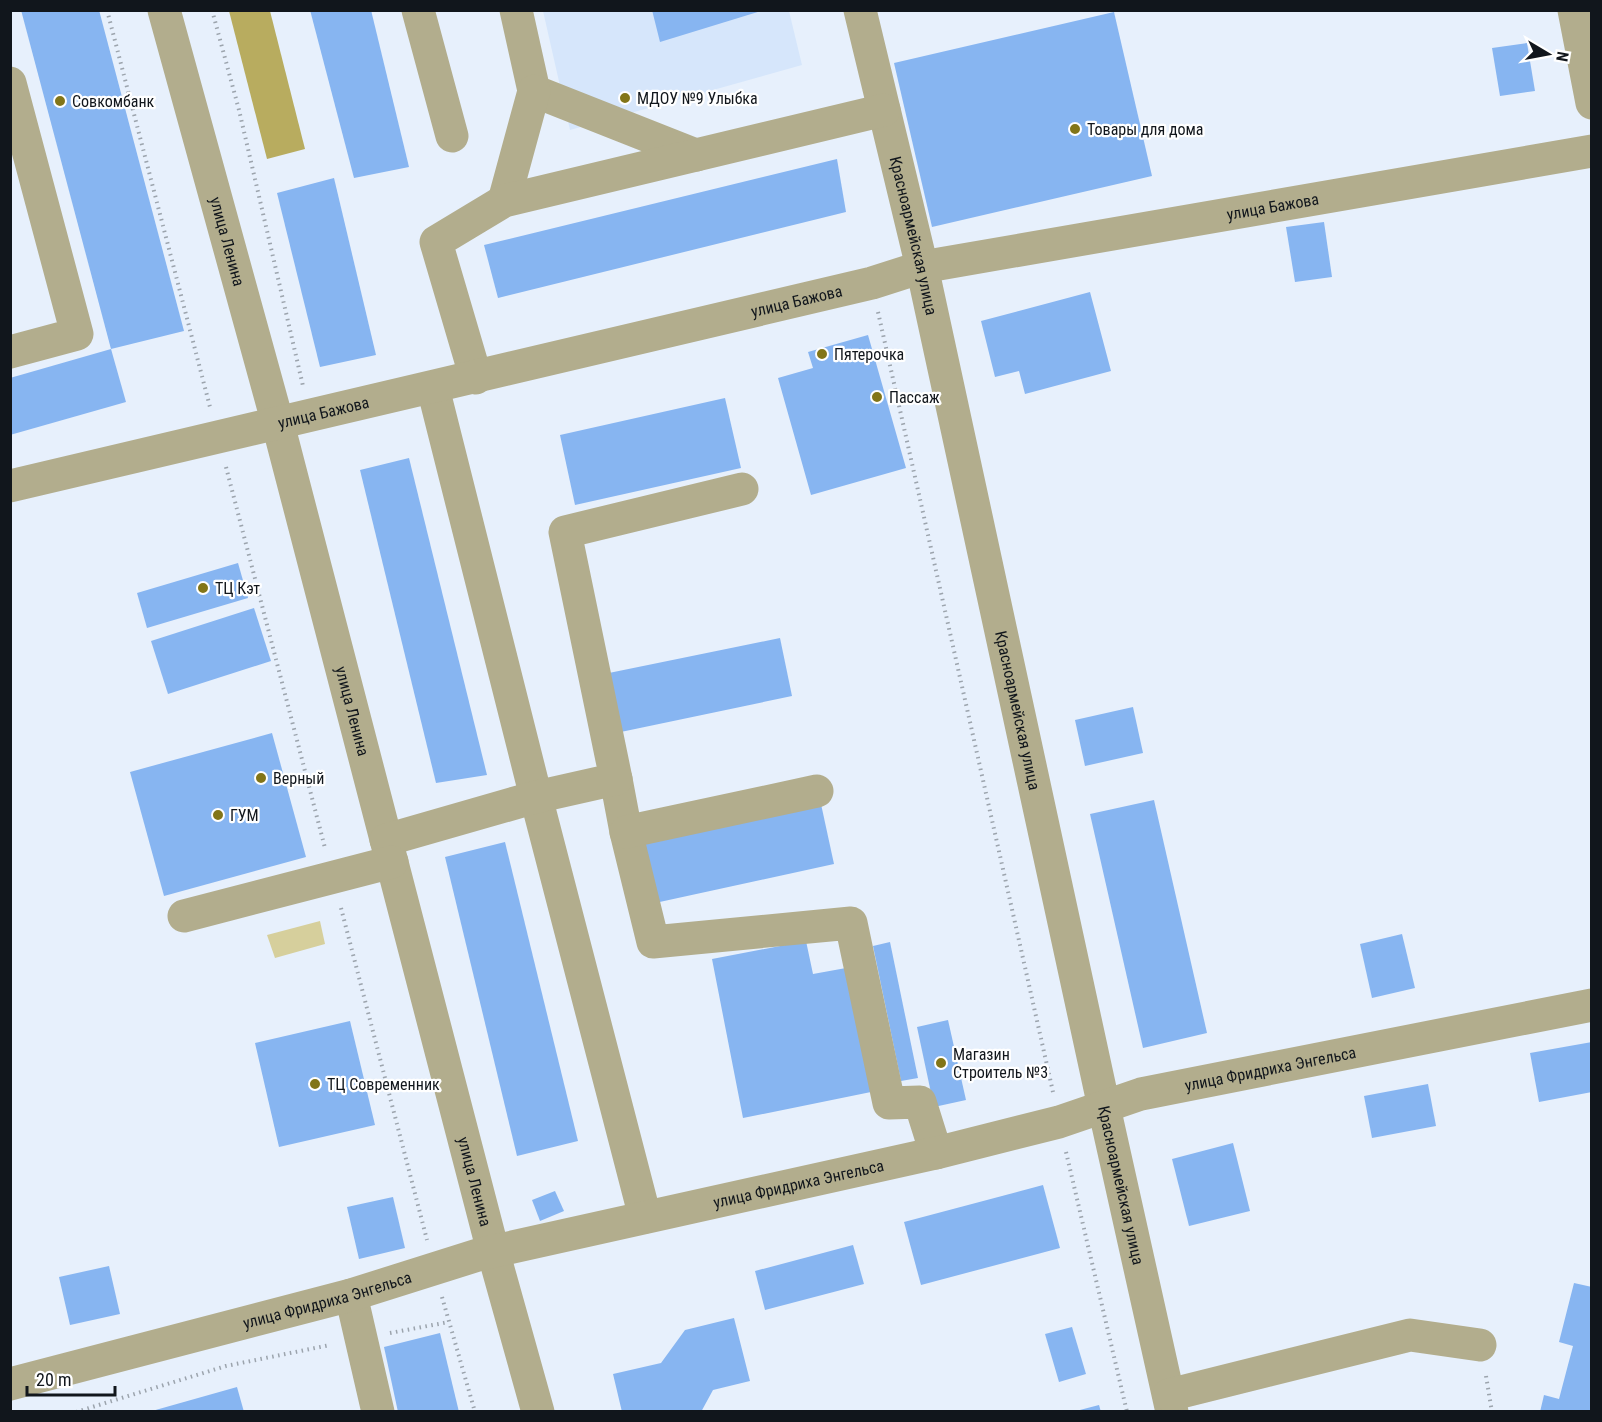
<svg xmlns="http://www.w3.org/2000/svg" width="1602" height="1422" viewBox="0 0 1602 1422" font-family="'Roboto Condensed',sans-serif">
<style>
.built{fill:#d6e6fb}
.green{fill:#d6cf9c}
.forest{fill:#b8ac5f}
.building{fill:#87b5f1}
.lines{fill:none;stroke-linecap:round;stroke-linejoin:round}
.path{stroke:#9ca4ad;stroke-width:4;stroke-dasharray:1.5 4.5;stroke-linecap:butt}
.minor{stroke:#b2ad8d;stroke-width:33}
.poi-dot{fill:#827518;stroke:#fff;stroke-width:2}
.labels{text-anchor:middle;dominant-baseline:central;stroke-width:4.5;stroke-linejoin:round;paint-order:stroke}
.poi-label{font-size:16px;fill:#11161c;stroke:#fff;text-anchor:start}
.street-label{font-size:16px;fill:#11161c;stroke:#fff}
</style>
<rect width="100%" height="100%" fill="#e7f0fc"/>
<path class="built" d="M543 11H789L802 65 570 130Z"/>
<path class="green" d="M320 921 325 944 275 958 267 935Z"/>
<path class="forest" d="M229 11H270L305 149 267 159Z"/>
<g class="building">
<path d="M21 10H99L184 331 111 349Z"/>
<path d="M310 10H371L409 167 354 178Z"/>
<path d="M652 10H761V11L660 42Z"/>
<path d="M1114 12 1152 176 932 227 894 63Z"/>
<path d="M1527 43 1535 91 1500 96 1492 48Z"/>
<path d="M837 159 846 212 498 298 484 245Z"/>
<path d="M334 178 376 355 320 367 277 193Z"/>
<path d="M1324 222 1332 277 1295 282 1286 227Z"/>
<path d="M1090 292 1111 371 1025 394 1019 371 995 377 981 321Z"/>
<path d="M868 335 906 468 811 495 778 378 813 368 808 352Z"/>
<path d="M111 349 126 402 10 435V378Z"/>
<path d="M725 398 741 468 575 505 560 435Z"/>
<path d="M409 458 487 775 436 783 360 470Z"/>
<path d="M238 563 248 598 147 628 137 593Z"/>
<path d="M254 608 271 661 168 694 151 641Z"/>
<path d="M780 638 792 696 616 733 604 674Z"/>
<path d="M1133 707 1143 753 1085 766 1075 720Z"/>
<path d="M272 733 306 857 164 896 130 772Z"/>
<path d="M1154 800 1207 1033 1143 1048 1090 814Z"/>
<path d="M821 804 834 864 655 903 642 844Z"/>
<path d="M505 842 578 1141 517 1156 445 857Z"/>
<path d="M1402 934 1415 988 1372 998 1360 944Z"/>
<path d="M806 941 813 974 846 968 871 1092 743 1118 712 959Z"/>
<path d="M890 942 918 1078 901 1081 873 946Z"/>
<path d="M948 1020 966 1100 934 1107 917 1027Z"/>
<path d="M350 1021 375 1125 279 1147 255 1043Z"/>
<path d="M1592 1042V1092L1539 1102 1530 1053Z"/>
<path d="M1428 1084 1436 1126 1372 1138 1364 1096Z"/>
<path d="M1233 1143 1250 1211 1189 1226 1172 1159Z"/>
<path d="M1043 1185 1060 1248 921 1285 904 1222Z"/>
<path d="M555 1191 564 1211 540 1221 532 1200Z"/>
<path d="M393 1197 405 1248 359 1259 347 1207Z"/>
<path d="M853 1245 864 1284 765 1310 755 1271Z"/>
<path d="M109 1266 120 1314 70 1325 59 1277Z"/>
<path d="M1574 1283 1592 1287V1412H1540L1544 1395 1559 1399 1573 1346 1559 1342Z"/>
<path d="M734 1318 750 1381 713 1390 701 1412H622L613 1374 661 1363 685 1330Z"/>
<path d="M1072 1327 1086 1374 1059 1382 1045 1334Z"/>
<path d="M440 1333 459 1412H398L384 1347Z"/>
<path d="M237 1387 244 1412H152V1411Z"/>
<path d="M1099 1405 1101 1412H1076V1411Z"/>
</g>
<g class="lines">
<g class="path">
<path d="M107 10 210 407"/>
<path d="M212 10 239 110 303 386"/>
<path d="M878 312 1053 1092"/>
<path d="M226 467 325 848"/>
<path d="M341 908 427 1240"/>
<path d="M1066 1152 1127 1412"/>
<path d="M442 1297 475 1412"/>
<path d="M390 1333 449 1322"/>
<path d="M1486 1376 1492 1412"/>
<path d="M76 1412 226 1366 330 1345"/>
</g>
<g class="minor">
<path id="s1" d="M164 10 278 424 493 1251 538 1412"/>
<path d="M418 10 452 136"/>
<path d="M516 10 534 91 696 155"/>
<path id="s2" d="M860 10 922 267 1104 1107 1172 1412"/>
<path d="M1574 10 1592 103"/>
<path d="M10 83 77 334 10 352"/>
<path d="M504 201 534 91"/>
<path d="M476 378 436 242 504 201 884 110"/>
<path d="M433 388 536 797 645 1217"/>
<path id="s3" d="M10 486 872 283 922 267 1592 151"/>
<path d="M616 779 626 832 653 942 851 923 889 1103 920 1102 936 1153"/>
<path d="M626 832 817 791"/>
<path d="M386 840 536 797 616 779 565 532 742 489"/>
<path d="M184 916 392 862"/>
<path d="M351 1295 378 1412"/>
<path id="s4" d="M10 1384 351 1295 481 1254 936 1153 1059 1122 1141 1094 1592 1005"/>
<path d="M1169 1395 1410 1335 1480 1345"/>
</g>
</g>
<g class="poi-dot">
<circle cx="625" cy="98" r="6"/>
<circle cx="60" cy="101" r="6"/>
<circle cx="1075" cy="129" r="6"/>
<circle cx="822" cy="354" r="6"/>
<circle cx="877" cy="397" r="6"/>
<circle cx="203" cy="588" r="6"/>
<circle cx="261" cy="778" r="6"/>
<circle cx="218" cy="815" r="6"/>
<circle cx="941" cy="1063" r="6"/>
<circle cx="315" cy="1084" r="6"/>
</g>
<g class="labels">
<g class="poi-label">
<text x="637" y="98">МДОУ №9 Улыбка</text>
<text x="72" y="101">Совкомбанк</text>
<text x="1087" y="129">Товары для дома</text>
<text x="834" y="354">Пятерочка</text>
<text x="889" y="397">Пассаж</text>
<text x="215" y="588">ТЦ Кэт</text>
<text x="273" y="778">Верный</text>
<text x="230" y="815">ГУМ</text>
<text x="953" y="1054">Магазин<tspan x="953" dy="18">Строитель №3</tspan></text>
<text x="327" y="1084">ТЦ Современник</text>
</g>
<g class="street-label">
<text stroke="none"><textPath href="#s3" startOffset="1294">улица Бажова</textPath></text>
<text stroke="none"><textPath href="#s2" startOffset="232">Красноармейская улица</textPath></text>
<text stroke="none"><textPath href="#s1" startOffset="240">улица Ленина</textPath></text>
<text stroke="none"><textPath href="#s3" startOffset="808">улица Бажова</textPath></text>
<text stroke="none"><textPath href="#s3" startOffset="322">улица Бажова</textPath></text>
<text stroke="none"><textPath href="#s1" startOffset="726">улица Ленина</textPath></text>
<text stroke="none"><textPath href="#s2" startOffset="718">Красноармейская улица</textPath></text>
<text stroke="none"><textPath href="#s4" startOffset="1300">улица Фридриха Энгельса</textPath></text>
<text stroke="none"><textPath href="#s1" startOffset="1212">улица Ленина</textPath></text>
<text stroke="none"><textPath href="#s4" startOffset="814">улица Фридриха Энгельса</textPath></text>
<text stroke="none"><textPath href="#s2" startOffset="1204">Красноармейская улица</textPath></text>
<text stroke="none"><textPath href="#s4" startOffset="328">улица Фридриха Энгельса</textPath></text>
</g>
</g>
<rect width="1602" height="1422" fill="none" stroke="#11161c" stroke-width="24"/>
<g transform="translate(1548 54) rotate(100)" stroke="#ffffff" stroke-width="4.5" paint-order="stroke">
<path d="M0-4.5L10 22L0 15L-10 22Z" fill="#11161c"/>
<text y="-9" font-size="16" font-weight="bold" text-anchor="middle" fill="#11161c">N</text>
</g>
<path d="M27 1386v9h88v-9" fill="none" stroke="#11161c" stroke-width="3"/>
<text x="36" y="1386" font-size="18" fill="#11161c" stroke="#ffffff" stroke-width="4.5" paint-order="stroke">20 m</text>
</svg>
